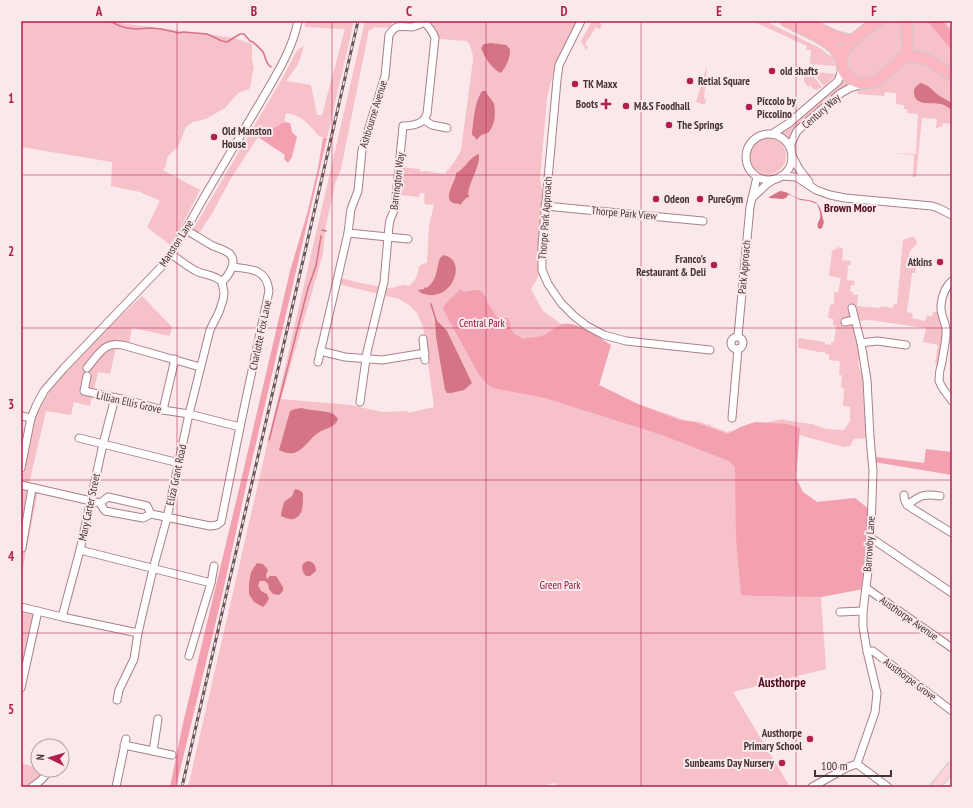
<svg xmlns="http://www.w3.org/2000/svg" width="973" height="808" viewBox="0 0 973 808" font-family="'PT Sans Narrow',sans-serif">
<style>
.green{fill:#f6c1c9}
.forest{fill:#f3a1b0}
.water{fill:#d57487}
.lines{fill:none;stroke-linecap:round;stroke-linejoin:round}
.stream{stroke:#d57487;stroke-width:1.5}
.minor-casing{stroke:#a98187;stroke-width:9}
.major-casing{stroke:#cfcacb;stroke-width:11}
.highway-casing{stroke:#cfcacb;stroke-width:13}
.minor{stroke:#fff;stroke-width:7}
.major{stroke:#fdd3da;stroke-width:9}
.highway{stroke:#fbb6c1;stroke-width:11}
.rail-casing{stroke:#685759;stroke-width:3}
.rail{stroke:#fae8ea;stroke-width:1.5;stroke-dasharray:4.5;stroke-linecap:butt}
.grid{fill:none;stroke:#b01f4f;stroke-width:1;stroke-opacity:0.55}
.poi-dot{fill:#b01f4f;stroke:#fae8ea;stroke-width:1.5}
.labels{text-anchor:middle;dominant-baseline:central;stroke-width:4;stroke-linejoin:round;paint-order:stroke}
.poi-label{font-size:11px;font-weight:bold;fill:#453437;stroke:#fae8ea;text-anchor:start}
.street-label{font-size:11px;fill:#453437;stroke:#fae8ea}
.park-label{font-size:11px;fill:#8f183f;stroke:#fae8ea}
.neighbourhood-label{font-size:12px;font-weight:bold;fill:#500b21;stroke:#fae8ea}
.quarter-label{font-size:13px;font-weight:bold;fill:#500b21;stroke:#fae8ea}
.neatline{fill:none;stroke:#b01f4f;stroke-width:1.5}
.grid-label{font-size:13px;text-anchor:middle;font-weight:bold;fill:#b01f4f}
</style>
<rect width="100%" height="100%" fill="#fae8ea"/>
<g class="green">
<path d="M21 21H104L213 35 234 38 252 44V61L254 67 252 74 251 85 249 89 238 93 225 108 206 119 193 122 186 127 178 147 171 153 167 158 166 166 163 170 200 190 178 233 170 245 147 227 160 201 140 192 111 186 112 162 21 147Z"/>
<path d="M305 21H354L327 138 320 137C308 125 305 116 286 113L284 122 270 130 264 132 258 137 230 180 213 212 200 232 192 231 283 77 297 50 304 46 300 59 297 66 286 81 311 85 317 115H322L345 29 305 27Z"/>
<path d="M365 21H392L391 28 380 27 379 28 374 27 373 29 369 30 341 169 335 184 325 230 323 254 281 399 351 405 382 412 408 411V413L434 407 423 327 417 313 409 305 399 299 338 284 340 278C356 282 373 286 390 288 396 288 401 283 408 286 418 280 416 276 420 265L427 263 429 226 434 205 425 204 424 200 425 193H420L419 197 400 195 402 167 419 169 421 172 425 171 445 174 455 161 461 150 473 60C473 54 471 46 467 41L439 39 437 31 430 21H581L557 64 550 85 547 98 540 178 545 206 541 220 544 222 542 270 531 289 543 311 564 326 589 332 611 345 599 385 637 404 668 414 684 420 700 422 708 425 710 424 711 426 727 432 782 419 790 421 812 424 826 429 844 430 850 421V407L843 406 844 389 841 387 842 376 839 374 840 361 829 360V354H825V352H817L815 351 798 348V341L799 338 825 342V344L831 345V343L834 342 836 326 833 325V319L828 318 830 305 834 304V292H838L841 278 829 276 832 251 839 247 843 249 842 260 851 261 850 265H848L847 280 855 281 854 285H851L850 291 853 292V295H858L857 306 880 308 881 306 893 308 894 304H897L903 240 912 237H914L917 242V244C906 253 907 258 916 268L915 273H912L907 312 911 313 913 315 912 318 925 321 927 316H932L933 312H938L939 318 944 326 939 364H935L938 345 923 342 926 328 869 320 859 321 860 354C856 364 860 371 865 379L869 460 866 438 854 439 850 446 844 447 799 435 796 478 803 492 817 502 855 498 863 589 821 597 826 669 733 692 790 787H557L556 783 537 787H188Z"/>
<path d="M592 21H604L600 23 602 26 599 29 596 27 585 44 588 47 586 50 581 41Z"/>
<path d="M752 21H765L818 47 832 57 836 66 810 64 811 50H807L806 49 807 46Z"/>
<path d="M886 21H904C904 27 905 40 904 46 902 52 895 58 890 62 885 66 880 74 874 76 858 81 843 70 850 53 853 44 878 26 886 21Z"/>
<path d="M913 21H945L952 29V71L910 53 911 22 912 23Z"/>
<path d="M914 59 952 80V124L943 123 942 127 939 126 938 128H936L937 119 922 118 916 177H913L914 155 891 153 916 154 918 114 907 113V109H904V105L896 104V93L885 92 884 96 858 94 857 90 863 88 901 63Z"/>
<path d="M707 66 704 99H706L705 105 696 102Z"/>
<path d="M805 71H809L822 87 817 90 813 89 810 85 808 87 804 81Z"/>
<path d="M812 72H815L816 74 817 72 836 74 833 78 824 86Z"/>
<path d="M845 79 850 84 822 107 789 141 786 137 780 133 792 124Z"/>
<circle cx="768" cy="156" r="18"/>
<path d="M142 296 172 327 170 336 132 328 129 345 117 343 110 374 98 372 90 406 74 402 71 415 46 411 29 484 39 486 21 577V484L33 426 38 412 43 401 51 390 67 370 102 333Z"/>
<path d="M21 609 35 614 21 675Z"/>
<path d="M21 763 38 768V770H47L32 787H21Z"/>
</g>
<g class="forest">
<path d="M927 21H942L952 32V50Z"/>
<path d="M284 122 290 123 291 126V127L292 132 297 137 292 157 288 163 284 159 285 155 258 137 264 132 270 130Z"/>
<path d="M323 138H327L246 486 222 596 176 787H170L183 723 240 485 290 271 307 214 318 168Z"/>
<path d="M460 289 463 292 476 290H479L482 292 485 296 488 304 490 306 494 313 498 318H508L511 324 510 328 515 335 520 336 522 339C530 337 537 338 544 335 550 332 556 326 563 324 578 321 598 337 611 345L599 385 636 403 656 411 679 420 694 422 728 434 740 427 755 422 787 424 800 428 796 478 803 492 817 502 855 498 869 509 863 589 821 597 754 596 741 595 736 537 735 467 729 461 662 435 545 398 493 388 487 384 479 375 443 309 445 304 454 296Z"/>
<path d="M926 449 952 452V475L874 462 876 457 924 463Z"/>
</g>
<g class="water">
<path d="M491 43 506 45 510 49C510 59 507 65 501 73 491 68 485 58 481 48L484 44Z"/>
<path d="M921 83 928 86 938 95 952 103V110C949 108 945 105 941 104 932 102 915 107 914 93 914 87 916 86 921 83Z"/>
<path d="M482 91H486C487 96 492 99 494 104 496 112 495 125 489 132 486 134 483 134 480 136 479 138 477 139 476 140L475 137 472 135V133C474 119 474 104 482 91Z"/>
<path d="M478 154H479C480 169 469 180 468 195H469V197L466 198 460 205 459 204C457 203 455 204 453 203 442 197 457 180 456 173 464 170 468 159 477 155Z"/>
<path d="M780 191C786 191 790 195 795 197 802 201 815 198 819 206 822 210 822 217 824 222L822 228 820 229 818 228C817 224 818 223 820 218 821 214 819 208 817 204L809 201 800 200 790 195H788L786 198 783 199 769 198V197Z"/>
<path d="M444 255C465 260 455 290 438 294 435 295 432 295 429 295 424 294 421 294 418 290L424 289 425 287 427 288C438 279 436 269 440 258Z"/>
<path d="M435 319H436C439 324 443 326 447 331L472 383 464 390 451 393H447L445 390 436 337Z"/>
<path d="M302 408C311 411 323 410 331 413 334 414 336 416 338 419 335 428 325 428 318 433 310 438 304 450 294 453 289 454 283 452 279 450L290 411 295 409Z"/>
<path d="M295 489 299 490 303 493C303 502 304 517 293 519 289 520 284 517 281 516 281 511 283 507 284 502L292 496Z"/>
<path d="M308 561C314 562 316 566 316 571L310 576H306C301 571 300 563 308 561Z"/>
<path d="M257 563 263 564 268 570 266 575 267 579 270 576H276L283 587V591L279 595 273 594 269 589 268 584 265 581H260L258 585 261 591 267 594 269 599 266 604 263 607 254 602 249 594V583L251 572Z"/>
</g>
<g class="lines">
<g class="stream">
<path d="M109 21 120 26 127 28 136 29 150 28 161 29 179 33 183 32 207 34 222 41 227 42 240 34H244L250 41 253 42C256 45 260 48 263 52 266 57 265 63 271 67"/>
<path d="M322 230 326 231"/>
<path d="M431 304 436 320"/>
<path d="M269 440 308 288 316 266 321 236"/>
</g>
<g class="minor-casing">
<g id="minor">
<path d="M581 21 559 65 557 80 542 245V270L548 284 561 303 574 316 587 326 604 335 626 341 710 350"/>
<path d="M424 120 432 125 447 128"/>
<circle cx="769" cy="157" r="23"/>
<path d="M772 134 789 123 838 81 840 76 842 68"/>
<path d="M791 151V144L797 131 841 93 850 88 863 84"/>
<path d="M792 156 799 169 809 182"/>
<path d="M781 176 796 177 801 180 816 190 830 195 845 198 932 206 938 208 952 215"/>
<path d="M752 198 767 184 773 180"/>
<path d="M545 206 703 221"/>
<path d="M348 233 408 239"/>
<path d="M171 254C179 260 187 266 196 271 206 276 214 274 222 282"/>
<path d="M952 281C945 287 942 296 941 305 940 315 945 320 946 329 947 338 943 353 942 362 940 368 939 374 939 380 941 389 948 394 952 401"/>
<path d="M852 308 861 343 867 380 870 437 873 471 871 528 868 571 863 611V627L867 651 877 693 875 712 857 764"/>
<path d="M845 322 854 320"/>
<path d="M738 336 750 207 757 177"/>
<circle cx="737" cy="343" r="6"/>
<path d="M423 339 425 360"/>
<path d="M861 343 877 341 906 345"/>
<path d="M320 351 345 357 382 360 425 353"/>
<path d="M318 362 348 233 351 209 358 191 362 150 385 76 389 35C397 23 400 27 412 27 417 26 421 24 424 22"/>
<path d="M87 368C100 353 104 340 126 346L200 367"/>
<path d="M87 376 84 391 126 400 163 410 189 414 240 427"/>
<path d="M360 402 367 352 384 282 389 226 390 220 395 208 403 126C410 126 419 124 424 120 424 119 427 114 427 114L435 38C433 31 428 27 424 21"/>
<path d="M163 410 175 359"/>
<path d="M21 416 31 418"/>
<path d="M732 418 738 349"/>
<path d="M79 438 179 463"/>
<path d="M21 468 31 418 36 406 44 391 64 368 163 265C182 239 196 210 213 182 229 155 245 128 261 101 276 75 292 51 298 21"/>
<path d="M21 485 100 503 105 511 143 518 151 514 210 526 217 525 221 522 240 427 269 291C267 269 251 269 232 267"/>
<path d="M904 495C904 502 907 505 913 509L952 533"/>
<path d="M100 503 108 497 147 506 151 514"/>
<path d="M907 505C920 496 923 493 940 496"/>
<path d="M871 538 952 593"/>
<path d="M22 548 32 488"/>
<path d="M80 550 211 583 214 566"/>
<path d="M866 588 952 648"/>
<path d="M21 607 62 617 138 633 153 569 167 518 189 414 210 330 219 312 223 300 224 293 222 282C228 276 238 263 230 254 225 250 219 248 213 246 204 241 195 235 186 230"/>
<path d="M840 612 863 611"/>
<path d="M62 617 80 550 103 444 115 398"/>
<path d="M867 651H873L952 711"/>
<path d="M189 656 211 583"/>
<path d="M21 688 38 611"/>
<path d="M117 700 119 690 134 659 138 633"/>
<path d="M124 745 172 755"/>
<path d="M153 751 158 719"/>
<path d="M32 787C38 783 45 778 47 772"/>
<path d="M116 787 126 739"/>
<path d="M812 787 848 767 857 764 888 787"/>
</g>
</g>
<g class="major-casing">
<path id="major" d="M935 787 952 766"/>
</g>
<g class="highway-casing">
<g id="highway">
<path d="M786 21C800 28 825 38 835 49 838 53 840 58 842 63"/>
<path d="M805 21C820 29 837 40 854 40"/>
<path d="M879 21C870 26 847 43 844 52 834 75 860 91 879 79 890 69 908 59 908 43 907 35 905 29 907 21"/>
<path d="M903 57C922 53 937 66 952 75"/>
</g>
</g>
<use href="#minor" class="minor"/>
<use href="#major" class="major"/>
<use href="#highway" class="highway"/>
<g class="rail-casing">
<path id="rail" d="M182 787 358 21"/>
</g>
<use href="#rail" class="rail"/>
</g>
<path class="grid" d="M177 21V787M332 21V787M486 21V787M641 21V787M796 21V787M21 175H952M21 328H952M21 480H952M21 633H952"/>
<g class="poi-dot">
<circle cx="772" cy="71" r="4"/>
<circle cx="690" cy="81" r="4"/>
<circle cx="575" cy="84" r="4"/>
<path d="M604 98h4v4h4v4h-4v4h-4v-4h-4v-4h4z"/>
<circle cx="626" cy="106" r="4"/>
<circle cx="749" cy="107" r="4"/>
<circle cx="669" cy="125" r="4"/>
<circle cx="214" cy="137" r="4"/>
<circle cx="656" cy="199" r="4"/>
<circle cx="700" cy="199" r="4"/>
<circle cx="940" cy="262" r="4"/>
<circle cx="714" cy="265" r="4"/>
<circle cx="810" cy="739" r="4"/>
<circle cx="782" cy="763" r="4"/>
</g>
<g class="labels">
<g class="poi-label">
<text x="780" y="71">old shafts</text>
<text x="698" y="81">Retial Square</text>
<text x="583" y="84">TK Maxx</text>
<text x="757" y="101">Piccolo by<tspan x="757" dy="13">Piccolino</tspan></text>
<text x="598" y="104" text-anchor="end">Boots</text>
<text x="634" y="106">M&amp;S Foodhall</text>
<text x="677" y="125">The Springs</text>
<text x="222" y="131">Old Manston<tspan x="222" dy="13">House</tspan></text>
<text x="664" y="199">Odeon</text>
<text x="708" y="199">PureGym</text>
<text x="706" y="259" text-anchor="end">Franco's<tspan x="706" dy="13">Restaurant &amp; Deli</tspan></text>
<text x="932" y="262" text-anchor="end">Atkins</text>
<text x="802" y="733" text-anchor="end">Austhorpe<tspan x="802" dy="13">Primary School</tspan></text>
<text x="774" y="763" text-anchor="end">Sunbeams Day Nursery</text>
</g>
<g class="street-label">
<text transform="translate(821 111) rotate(-41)">Century Way</text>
<text transform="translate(373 114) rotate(-73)">Ashbourne Avenue</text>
<text transform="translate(397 181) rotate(-83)">Barrington Way</text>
<text transform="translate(624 213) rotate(5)">Thorpe Park View</text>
<text transform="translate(545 218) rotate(-86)">Thorpe Park Approach</text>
<text transform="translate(176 243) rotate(-57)">Manston Lane</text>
<text transform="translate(744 267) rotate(-85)">Park Approach</text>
<text transform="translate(260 335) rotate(-78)">Charlotte Fox Lane</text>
<text transform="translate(129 402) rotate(13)">Lillian Ellis Grove</text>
<text transform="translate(176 475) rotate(-78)">Eliza Grant Road</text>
<text transform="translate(89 507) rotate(-78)">Mary Carter Street</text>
<text transform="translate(869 544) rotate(-86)">Barrowby Lane</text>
<text transform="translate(909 618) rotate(35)">Austhorpe Avenue</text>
<text transform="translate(910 679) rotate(37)">Austhorpe Grove</text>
</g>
<g class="park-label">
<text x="482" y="323">Central Park</text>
<text x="560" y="585">Green Park</text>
</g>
<g class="neighbourhood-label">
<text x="850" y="207">Brown Moor</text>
</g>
<g class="quarter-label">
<text x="782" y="682">Austhorpe</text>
</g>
</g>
<rect width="973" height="808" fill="none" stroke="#fae8ea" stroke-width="44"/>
<g transform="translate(50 758) rotate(275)"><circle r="19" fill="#fae8ea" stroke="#b2a0a2"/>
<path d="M0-3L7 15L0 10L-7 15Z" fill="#b01f4f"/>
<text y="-6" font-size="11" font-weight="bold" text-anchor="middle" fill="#453437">N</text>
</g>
<path d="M815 770v6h76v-6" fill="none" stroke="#453437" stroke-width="2"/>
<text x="821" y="770" font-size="12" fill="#453437" stroke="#fae8ea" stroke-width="3" paint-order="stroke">100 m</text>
<rect x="22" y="22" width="929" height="764" class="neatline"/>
<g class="grid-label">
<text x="99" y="16">A</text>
<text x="254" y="16">B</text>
<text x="409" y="16">C</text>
<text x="564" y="16">D</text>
<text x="719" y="16">E</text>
<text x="874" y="16">F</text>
<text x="11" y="103">1</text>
<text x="11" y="256">2</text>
<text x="11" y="409">3</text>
<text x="11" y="561">4</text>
<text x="11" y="714">5</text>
</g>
</svg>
